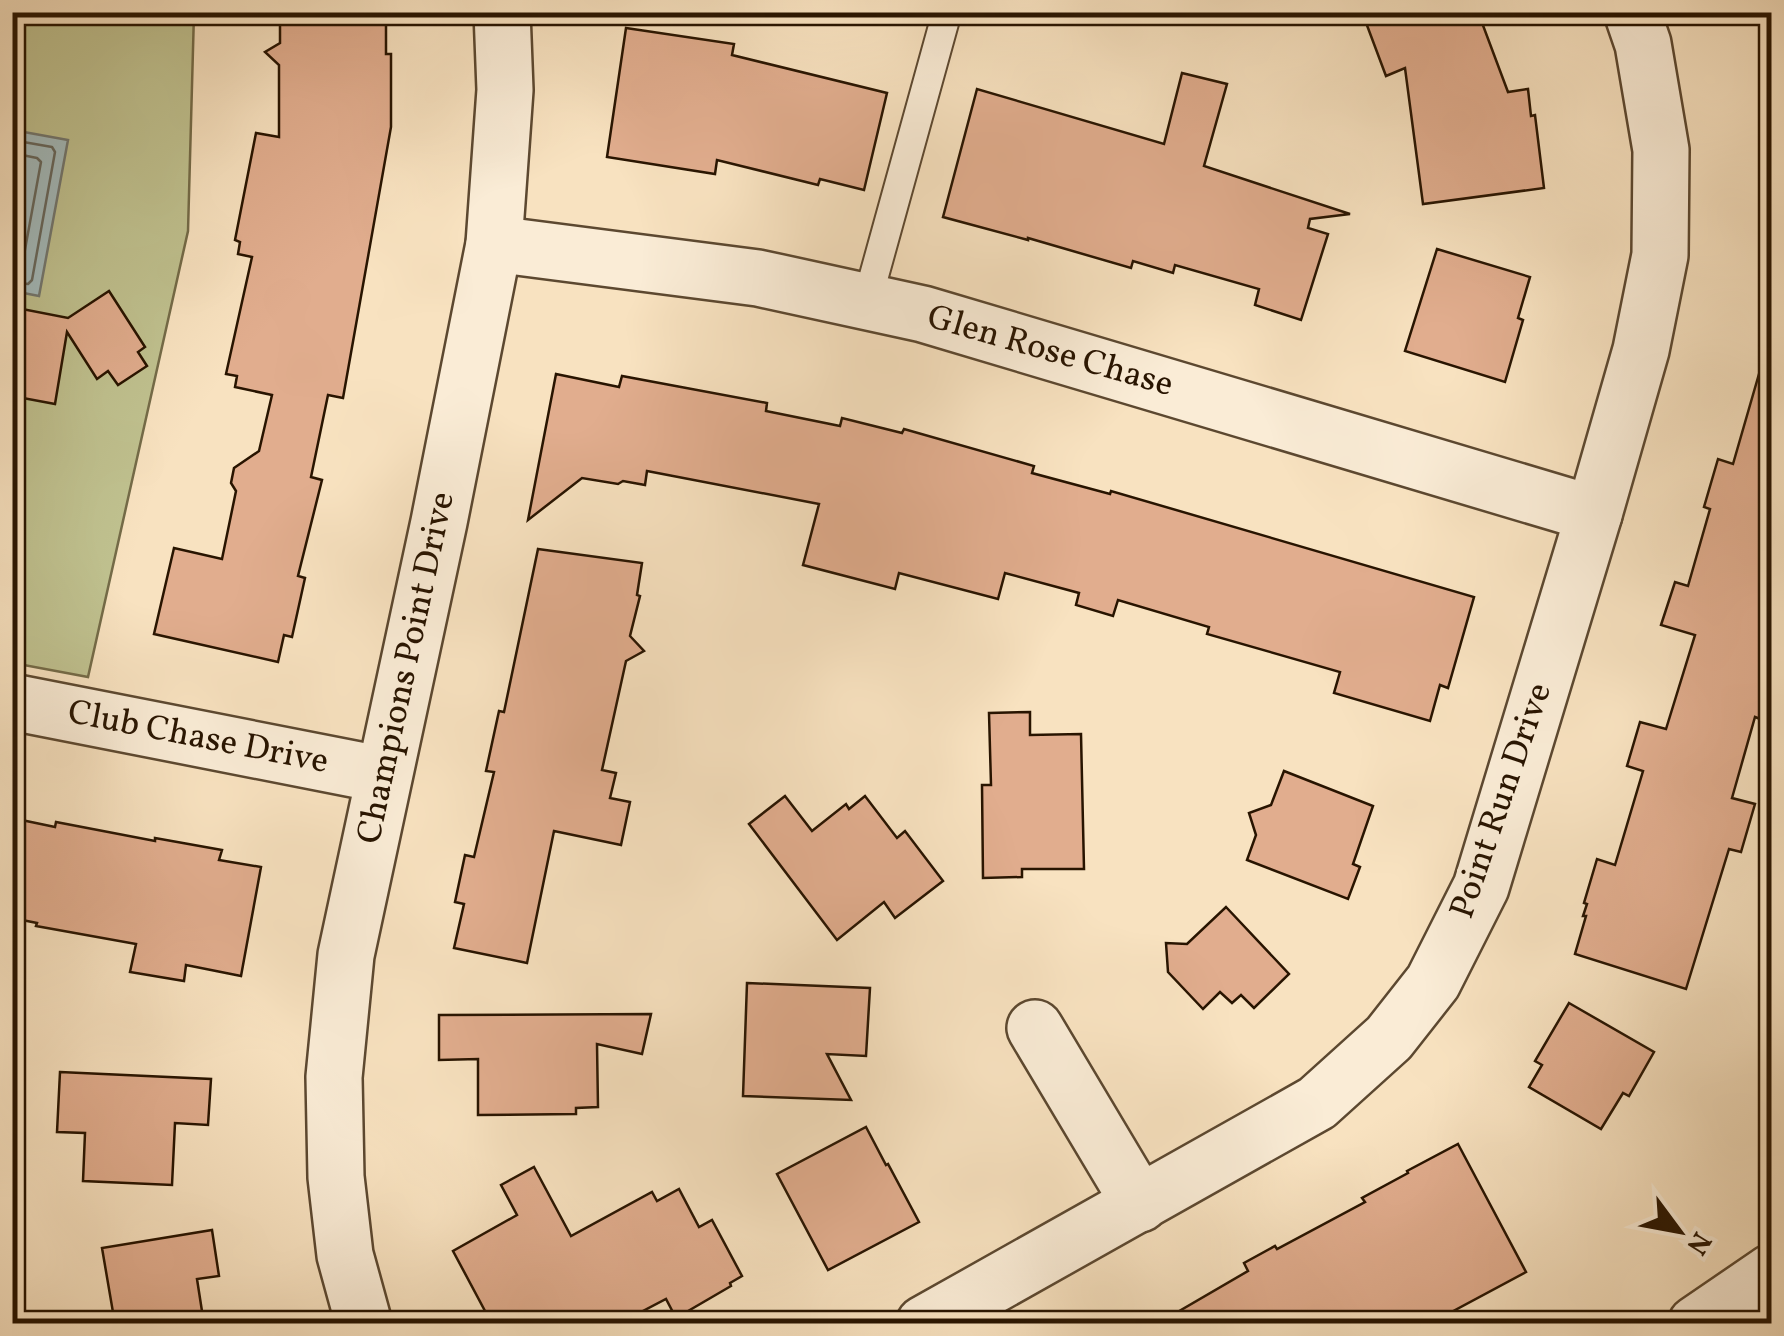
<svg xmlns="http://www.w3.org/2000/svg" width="1784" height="1336" viewBox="0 0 1784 1336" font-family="Vollkorn,serif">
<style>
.green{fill:#c0c290;stroke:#746b48;stroke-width:2.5}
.water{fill:#a3bbbd;stroke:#727871;stroke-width:2.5}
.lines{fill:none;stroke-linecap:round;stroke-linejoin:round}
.shore{stroke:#66685e;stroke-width:2.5}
.building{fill:#e1ad8e;stroke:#281400;stroke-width:2.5}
.service-casing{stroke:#5c4830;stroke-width:32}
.minor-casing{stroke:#5c4830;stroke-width:60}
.tertiary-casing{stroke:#5c4830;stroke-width:60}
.service{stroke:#faecd6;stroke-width:28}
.minor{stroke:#faecd6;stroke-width:55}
.tertiary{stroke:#faecd6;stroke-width:55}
.labels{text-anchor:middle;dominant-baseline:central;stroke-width:9;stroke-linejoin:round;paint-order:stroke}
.street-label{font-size:35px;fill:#281400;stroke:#faecd6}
</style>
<rect width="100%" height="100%" fill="#f8e2c0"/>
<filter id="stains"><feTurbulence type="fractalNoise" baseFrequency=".002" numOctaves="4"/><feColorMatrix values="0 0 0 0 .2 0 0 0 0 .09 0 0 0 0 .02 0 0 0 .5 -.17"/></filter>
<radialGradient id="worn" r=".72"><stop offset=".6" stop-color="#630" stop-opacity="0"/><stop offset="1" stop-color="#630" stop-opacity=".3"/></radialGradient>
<path class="green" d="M12 13H194L188 231 88 677 13 663Z"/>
<path class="water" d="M13 130 68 140 39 296 13 291Z"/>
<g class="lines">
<g class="shore">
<path d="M12 140 52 147 55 152 32 280 28 284 12 282"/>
<path d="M12 153 37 158 41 162 22 266 19 269 12 270"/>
</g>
</g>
<g class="building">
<path d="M310 12H386V54H391V127L343 398 328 395 311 477 322 480 298 576 305 578 292 637 284 635 278 662 154 634 174 548 222 559 236 491 231 483 234 468 259 451 272 395 235 387 237 376 226 374 252 257 238 254 240 242 235 240 256 133 279 137V65L265 52 280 43V15Z"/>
<path d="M1362 12H1478L1508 92 1528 89 1531 116 1535 115 1544 188 1423 204 1405 68 1386 76Z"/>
<path d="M626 28 734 44 732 55 887 93 864 190 820 179 818 185 717 160 715 174 607 157Z"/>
<path d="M1182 73 1227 84 1204 166 1350 214 1310 219 1308 228 1328 234 1301 320 1255 305 1259 289 1175 265 1173 273 1133 261 1131 268 1028 238V240L943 217 977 89 1164 144Z"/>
<path d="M1437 249 1530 277 1518 318 1523 320 1505 382 1405 351Z"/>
<path d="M109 291 145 347 138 352 147 366 118 385 108 371 97 379 67 332 55 404 12 396V307L68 318Z"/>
<path d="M1761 367 1772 368V693L1763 720 1755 717 1732 798 1755 804 1741 852 1729 849 1686 989 1575 954 1586 916H1583L1587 904 1584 903 1597 859 1615 865 1643 771 1627 766 1640 722 1666 729 1695 635 1661 625 1675 582 1688 586 1710 509 1704 507 1718 459 1733 464Z"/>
<path d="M556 374 619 387 622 376 767 403 766 411 840 426 842 418 902 433 904 429 1034 466 1032 473 1110 494 1111 491 1474 597 1448 688 1440 685 1430 721 1334 693 1340 672 1207 634 1209 627 1118 600 1113 616 1076 605 1079 593 1005 573 998 599 899 573 895 589 803 565 819 504 647 471 645 485 623 481 618 484 582 478 528 520Z"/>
<path d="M538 549 642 563 637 595 640 596 630 636 644 651 626 661 602 770 616 773 610 798 630 802 621 845 554 831 527 963 454 948 464 904 455 902 465 855 474 857 494 772 486 771 499 711 504 712Z"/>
<path d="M1030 712V735L1081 734 1084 869H1022V877L983 878 982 785H991L989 713Z"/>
<path d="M1284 771 1373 806 1353 864 1360 867 1348 899 1247 860 1256 835 1249 813 1271 805Z"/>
<path d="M785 796 812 831 846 804 849 809 865 796 897 838 905 831 943 881 895 918 884 902 837 940 749 824Z"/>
<path d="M12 818 55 827 56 822 155 841V838L222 850 219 860 261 867 241 976 186 965 184 981 130 972 136 944 36 926 37 923 12 918Z"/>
<path d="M1226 907 1289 974 1254 1008 1241 995 1232 1003 1220 992 1203 1009 1168 972 1166 943 1187 944Z"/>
<path d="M747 983 870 988 866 1056 827 1054 851 1100 743 1096Z"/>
<path d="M1569 1003 1654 1052 1629 1096 1623 1093 1601 1129 1529 1087 1542 1065 1535 1061Z"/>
<path d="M651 1014 642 1054 597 1044 598 1107 576 1108V1114L478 1115V1059L439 1060V1015Z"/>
<path d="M60 1072 211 1079 208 1125 175 1123 172 1185 83 1181 85 1133 57 1132Z"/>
<path d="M866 1127 886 1165 888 1164 919 1222 828 1270 777 1174Z"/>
<path d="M1458 1144 1526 1272 1429 1324H1157L1248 1271 1244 1263 1275 1246 1277 1249 1365 1202 1362 1198 1408 1173 1407 1171Z"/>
<path d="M534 1167 571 1236 652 1192 657 1201 679 1189 699 1227 712 1220 742 1276 730 1283 731 1286 676 1318 666 1299 618 1324H492L453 1251 517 1215 501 1185Z"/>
<path d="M212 1230 219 1276 197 1279 204 1324H115L102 1248Z"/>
</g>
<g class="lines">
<g class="service-casing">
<path id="service" d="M867 301 947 12"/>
</g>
<g class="minor-casing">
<g id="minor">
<path d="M494 244 758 278 923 314 1594 514"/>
<path d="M12 702 384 775"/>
<path d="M1035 1028 1140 1204"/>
<path d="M364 1324 345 1255 336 1177 334 1077 346 955 439 522 494 244 505 90 502 12"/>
<path d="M924 1324 1317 1103 1389 1038 1433 982 1481 887 1594 514 1641 350 1660 255 1661 150 1643 44 1632 12"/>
</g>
</g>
<g class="tertiary-casing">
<path id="tertiary" d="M1696 1324 1772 1272"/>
</g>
<use href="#service" class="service"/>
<use href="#minor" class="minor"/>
<use href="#tertiary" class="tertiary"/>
</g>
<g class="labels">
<g class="street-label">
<text transform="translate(1050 352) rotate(16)">Glen Rose Chase</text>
<text transform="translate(407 668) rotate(-78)">Champions Point Drive</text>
<text transform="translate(198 738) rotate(11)">Club Chase Drive</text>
<text transform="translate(1502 801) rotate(-71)">Point Run Drive</text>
</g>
</g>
<rect width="1784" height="1336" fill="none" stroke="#f8e2c0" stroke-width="50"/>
<rect x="15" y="15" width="1754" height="1306" fill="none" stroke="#281400" stroke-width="5"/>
<rect x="25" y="25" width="1734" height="1286" fill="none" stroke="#281400" stroke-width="2.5"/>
<g transform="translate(1679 1231) rotate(122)" stroke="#faecd6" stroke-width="8" paint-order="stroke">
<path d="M0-8L18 38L0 25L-18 38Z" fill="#281400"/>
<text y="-15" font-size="28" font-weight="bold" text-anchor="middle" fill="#281400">N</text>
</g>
<rect width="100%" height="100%" filter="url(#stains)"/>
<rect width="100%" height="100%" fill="url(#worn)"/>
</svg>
